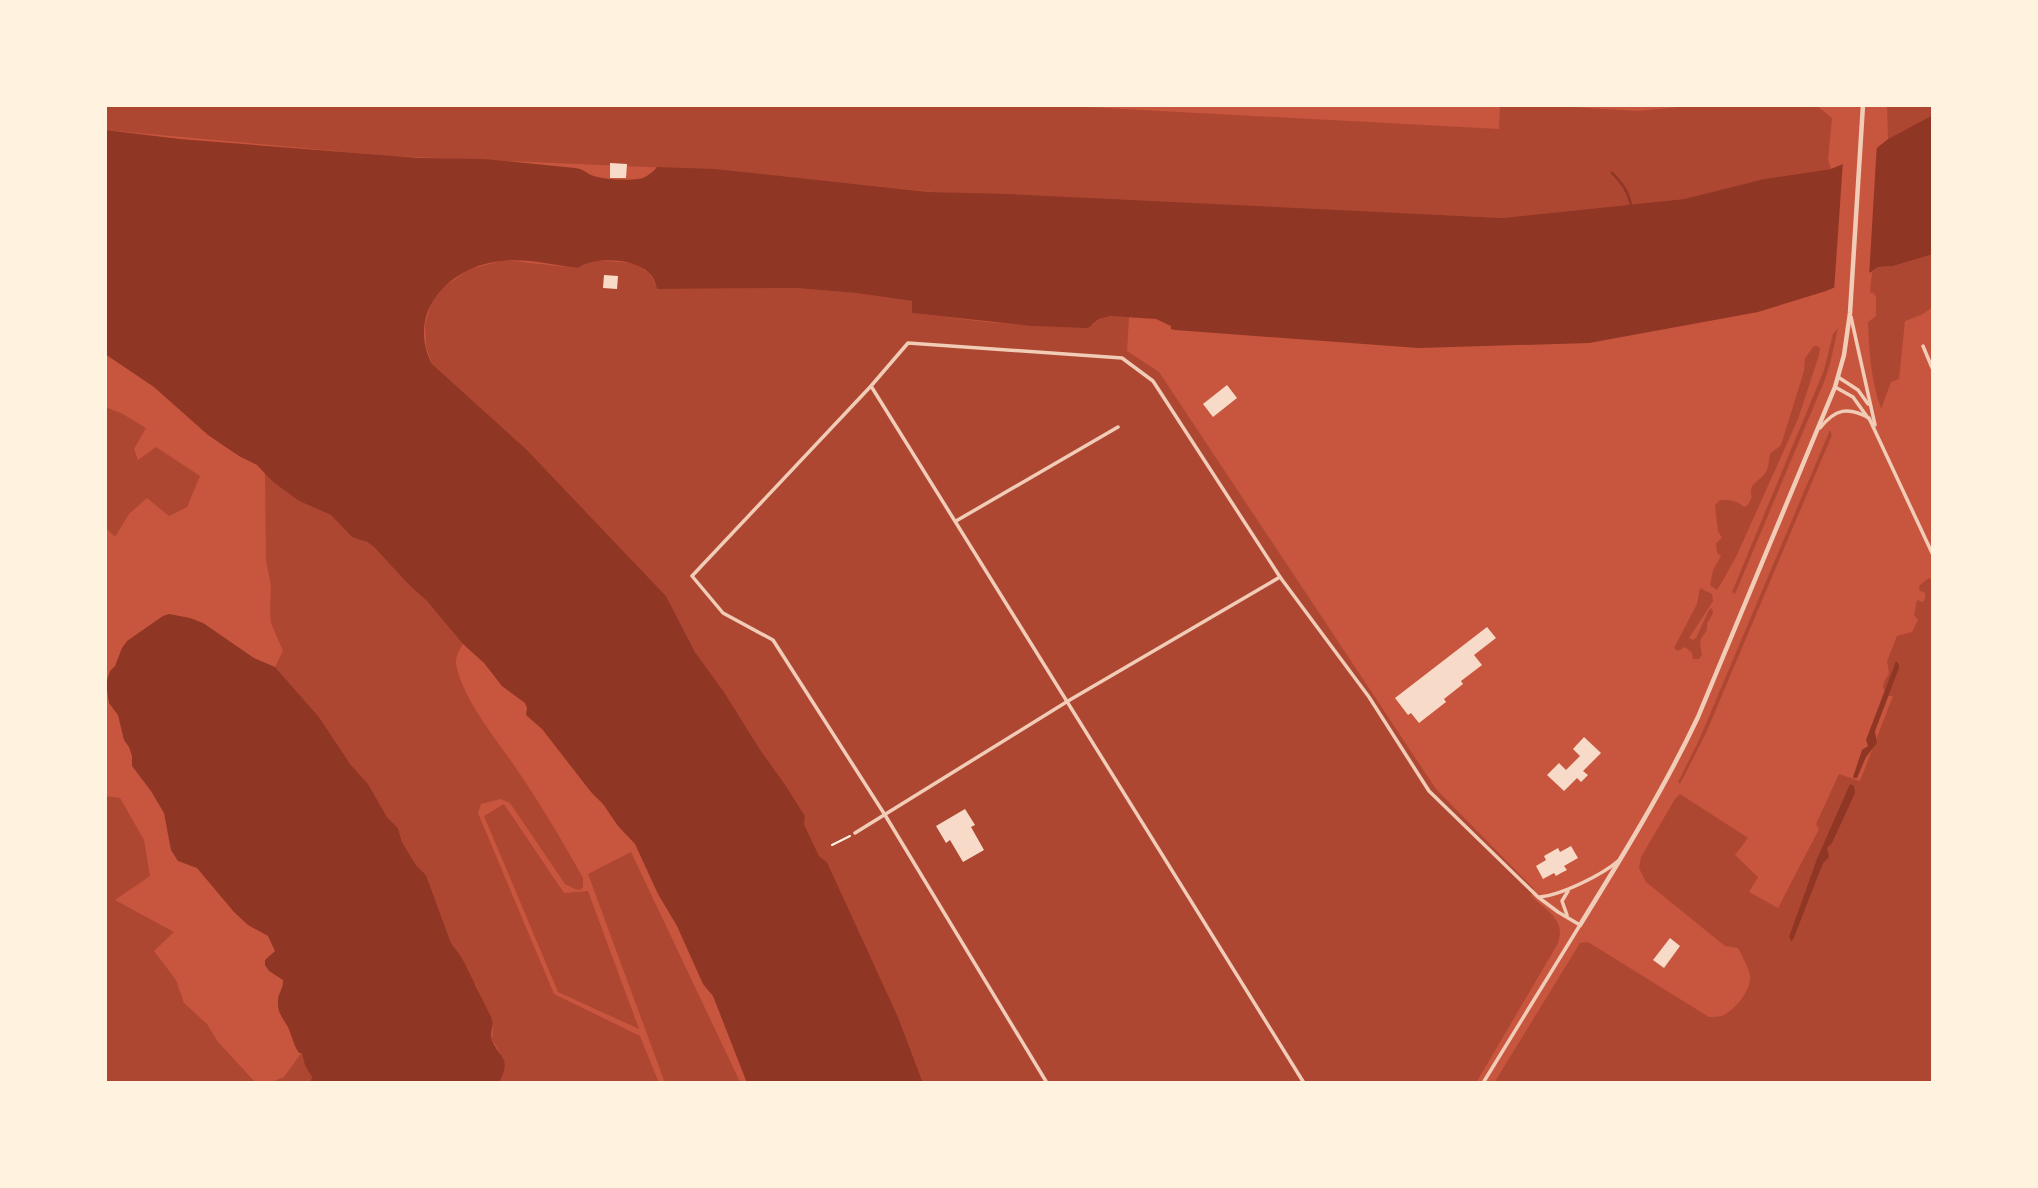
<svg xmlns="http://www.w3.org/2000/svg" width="2038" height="1188" viewBox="0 0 2038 1188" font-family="Overpass,sans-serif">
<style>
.green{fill:#ae4732}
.water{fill:#8f3625}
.pier{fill:#c8553d}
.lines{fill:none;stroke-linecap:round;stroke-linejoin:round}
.stream{stroke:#8f3625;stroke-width:2.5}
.building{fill:#f7dbc8}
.path{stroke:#fff3e0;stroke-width:2}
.minor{stroke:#f1ccb7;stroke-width:3.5}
.tertiary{stroke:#f1ccb7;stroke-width:4.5}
</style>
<rect width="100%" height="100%" fill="#c8553d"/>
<g class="green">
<path d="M105 105H1049L1499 129 1500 105H1541L1638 111 1699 105H1816L1832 118 1828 159 1831 169 1764 179 1684 199 1502 218 933 192 717 170 390 156 105 130Z"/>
<path d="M1887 105H1933V115L1888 139Z"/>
<path d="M1933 254V307L1921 315 1905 321 1899 379 1891 382 1881 409C1871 379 1869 352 1868 322L1876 316V296L1872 292 1870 294 1872 272 1878 267 1893 266Z"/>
<path d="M504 260 577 268 594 260 630 263 638 265 651 275 657 289 796 288 856 293 913 301V313L986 322 1056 327 1093 325 1099 319 1110 316 1129 317 1127 351 1159 372 1436 789 1534 889 1531 896C1546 910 1568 921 1557 945L1476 1083H923L898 1017 827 862 819 856 804 824 805 816 784 783 761 751 724 692 695 652 666 596 527 450 432 364 426 346 425 324 432 301 439 290 470 269Z"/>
<path d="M1838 328 1830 364 1824 382 1735 594 1732 592 1824 370 1833 334Z"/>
<path d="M1814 346H1817L1820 348 1819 355 1798 419 1736 557C1729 568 1724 580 1717 590L1710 585 1713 570 1721 556 1717 553 1716 543 1722 538 1718 531 1715 505 1720 500C1729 500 1737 500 1744 507L1748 505 1752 497C1747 483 1760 482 1766 472 1769 467 1769 459 1770 454L1781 445 1804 371 1805 358Z"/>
<path d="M105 407 121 413 146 428 134 449 138 460 156 447 200 476 187 507 169 516 147 498 129 514 115 537 105 527Z"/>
<path d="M1830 430 1832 435 1706 733 1680 784 1678 782 1699 740Z"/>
<path d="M265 473 273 482 299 501 331 515 352 536 367 542 374 547 409 585 427 601 459 637 463 644C458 652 454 659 457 669 467 705 495 737 515 767 540 803 562 840 583 878V887L580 890 575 889 565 884 510 803 501 799 481 804 478 813 554 994 640 1036 659 1083H499C508 1064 502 1056 492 1039L493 1028 476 985 472 982 462 958 451 943 426 875 416 865 402 842 398 828 387 817 368 784 351 765 319 717 275 667 283 651 271 623 270 611 271 585 266 561Z"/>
<path d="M1929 578 1933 580V1083H1494L1580 943 1588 942 1709 1017C1715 1017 1721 1017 1726 1014 1737 1007 1752 989 1750 975 1748 966 1742 956 1738 948L1725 946 1720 942 1646 882 1639 868 1641 857 1675 799 1680 794 1748 838 1735 855 1758 877 1749 892 1778 908 1819 829 1816 824 1839 774 1860 781 1893 696H1889L1883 688 1884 682 1889 673 1887 661 1897 636 1912 632 1918 620 1914 615 1917 600 1923 602 1925 599V593L1919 590 1920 585Z"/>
<path d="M1700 588 1712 594 1713 601 1689 638 1693 640 1696 638 1709 610 1712 608 1713 613 1707 624V630C1698 643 1700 639 1702 655L1699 659H1693L1692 653 1685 647 1678 651 1674 648 1697 604Z"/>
<path d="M105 796 120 798 144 840 150 876 115 900 174 932 154 951 176 980 184 1003 207 1024 218 1042 256 1083H105Z"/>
<path d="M504 804 564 893 588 891 639 1029 558 992 484 816Z"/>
<path d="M631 852 740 1082 741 1083H665L588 874Z"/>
<path d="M302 1052 305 1066 312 1077 310 1083H269L284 1077Z"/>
</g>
<g class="water">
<path d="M1933 115V254L1893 266 1878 267 1871 272 1826 291 1758 312 1589 343 1418 348 1175 330 1171 329V326L1156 319 1110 316 1099 319 1088 328 1031 326 912 313V301L856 293 796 288 657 289C655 283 654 277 649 273 635 258 593 256 578 268 553 265 526 258 501 261 450 266 405 312 432 364L527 450 666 596 695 652 724 692 761 751 784 783 805 816 804 824 819 856 827 862 898 1017 923 1083H747L713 996 703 984 677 926 658 894 635 844 618 826 603 804 591 792 542 729 526 715 527 708 525 703 502 686 484 663 463 644 427 601 409 585 374 547 367 542 352 537 331 515 299 501 273 482 257 465 239 456 208 435 154 387 105 354V130L180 139 419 158 484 159 575 168C583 169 585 172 591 175 601 180 633 181 643 178 649 175 653 172 657 167L715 169 929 192 1008 194 1502 218 1684 199 1764 179 1831 169 1872 152 1888 139Z"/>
<path d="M169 614 190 618 203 623 254 658 275 667 319 717 351 765 368 784 387 817 398 828 402 842 416 865 426 875 451 943 462 958 491 1017C495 1026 489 1032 492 1040 500 1060 512 1056 499 1083H310L312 1077 305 1066 302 1053H299C293 1044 292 1036 288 1027 283 1018 277 1013 278 1001 278 993 284 988 283 980L269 971 265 965V960L275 951 268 936 248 925 234 912 197 868 178 861 171 850 164 813 151 791 132 766V756L129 747 124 740 118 715 109 703 106 683 110 671 115 666 122 648 127 641 163 616Z"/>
<path d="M1896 661 1899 664V668L1875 731 1877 743 1866 757 1857 778H1854L1853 777 1862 750 1868 746 1866 740Z"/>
<path d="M1850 784 1854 786 1855 793 1832 843 1827 848 1829 857 1823 863 1793 940 1791 941 1789 937 1817 859Z"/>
</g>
<path class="pier" d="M1877 143 1869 277 1834 291 1843 161 1870 148Z"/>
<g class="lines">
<path class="stream" d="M1612 173C1622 183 1628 191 1631 205"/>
</g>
<g class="building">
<path d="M610 163 627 164 626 178H610Z"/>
<path d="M604 275 618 276 617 289 603 288Z"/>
<path d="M1227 385 1237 398 1213 417 1203 404Z"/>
<path d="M1487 627 1496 638 1474 655 1482 665 1461 681 1463 684 1444 699 1446 702 1419 723 1411 713 1408 715 1395 698Z"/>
<path d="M1584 737 1601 753 1583 771 1588 775 1581 782 1577 778 1564 791 1547 775 1559 763 1566 770 1580 756 1573 749Z"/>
<path d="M965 809 975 825 971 827 984 850 963 862 950 840 946 843 936 826Z"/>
<path d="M1571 846 1578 858 1564 866 1567 870 1561 873 1556 876 1554 873 1543 879 1536 866 1546 860 1544 856 1558 848 1560 852Z"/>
<path d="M1670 938 1680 946 1664 968 1653 960Z"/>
</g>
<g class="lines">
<path class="path" d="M832 845 850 836"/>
<g class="minor">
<path d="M1851 317 1875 425"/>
<path d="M1923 346 1933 370"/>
<path d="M1838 377 1858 390 1868 404"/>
<path d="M871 386 1304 1083"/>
<path d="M1835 387 1853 397 1868 418"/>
<path d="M1820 428C1835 409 1848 406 1869 418L1933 555"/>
<path d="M956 521 1118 427"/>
<path d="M855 833 1068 701 1280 577"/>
<path d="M1540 897C1561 895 1602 875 1618 861"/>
<path d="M1567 915 1562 901 1568 891"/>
<path d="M1047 1083 885 815 773 640 723 613 692 576 871 386 908 343 1122 358 1153 381 1280 577 1369 697 1429 791 1538 897 1558 912 1580 925 1483 1083"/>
</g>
<path class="tertiary" d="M1580 925C1622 857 1664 789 1698 717L1835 387 1844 355 1850 313 1863 105"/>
</g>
<rect width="2038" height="1188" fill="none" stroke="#fff3e0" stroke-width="214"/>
</svg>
